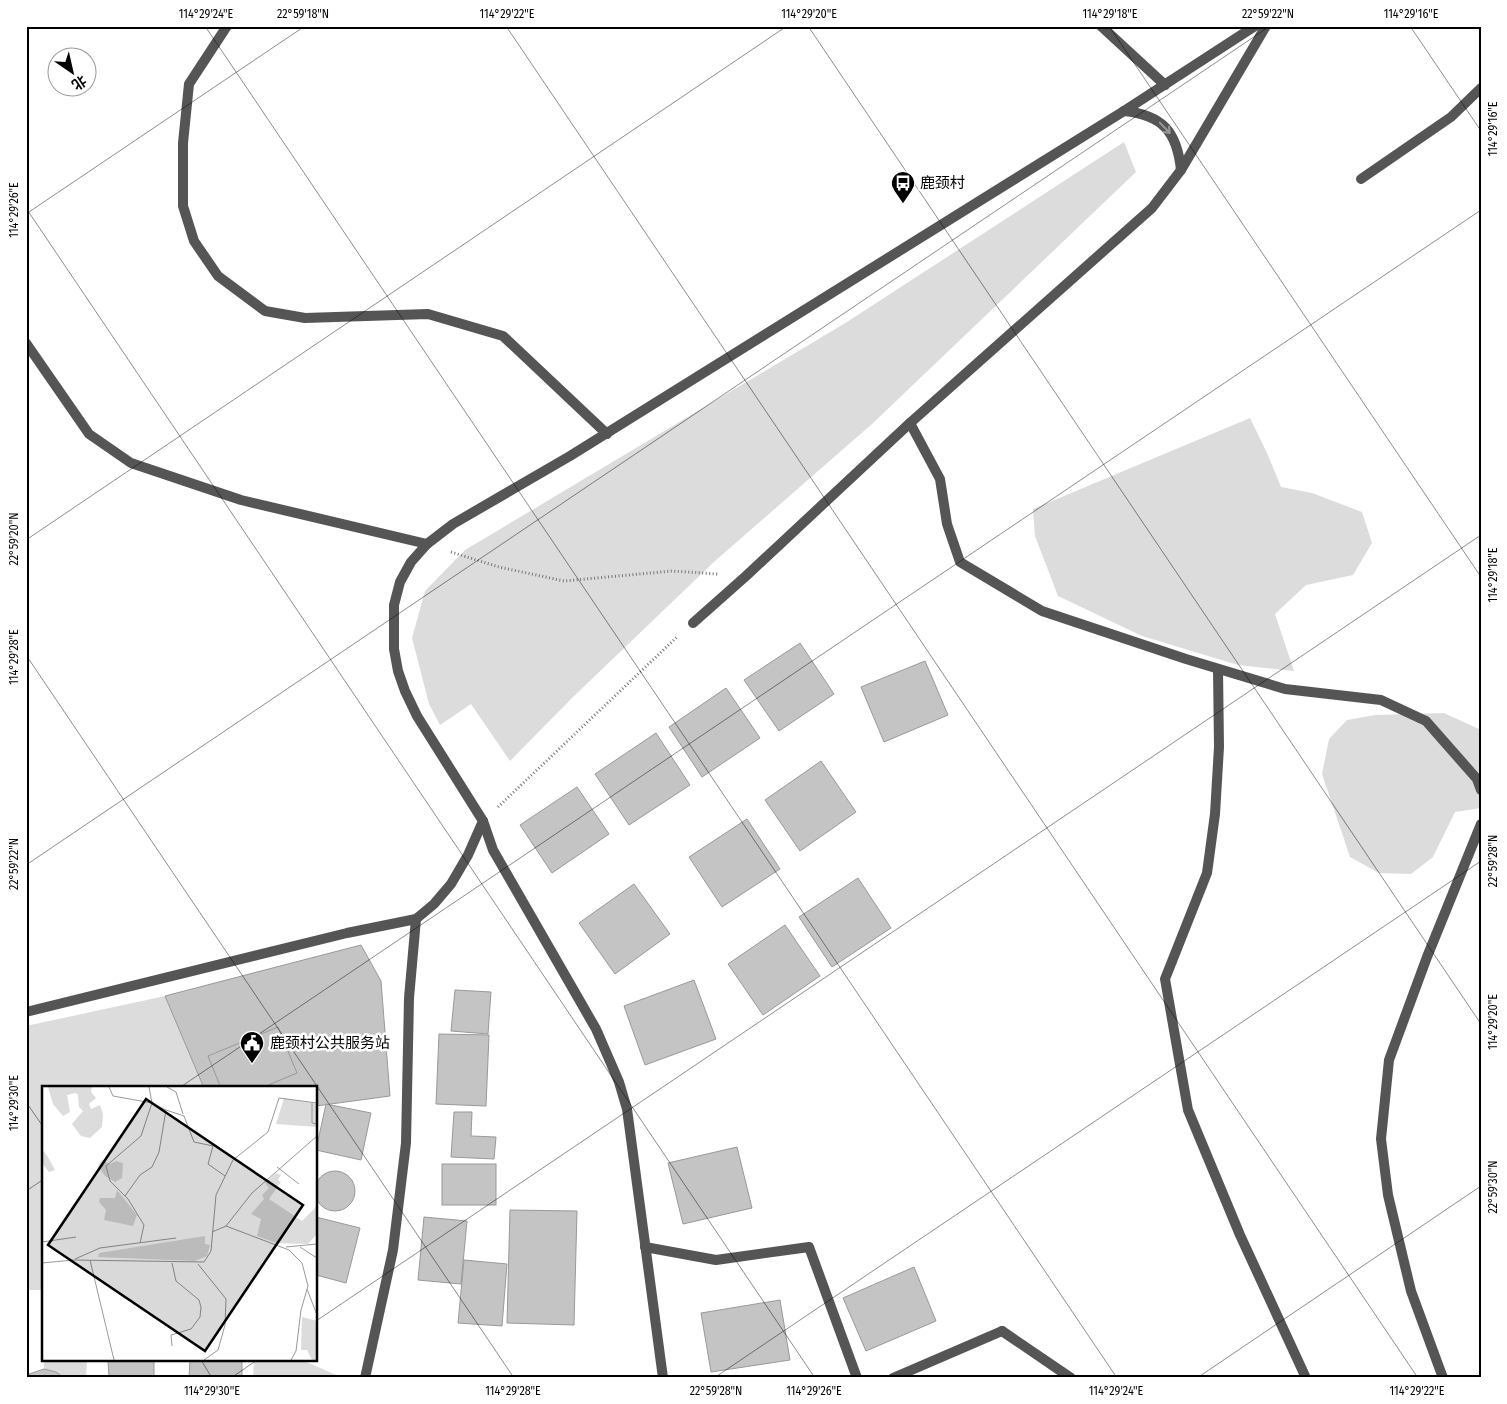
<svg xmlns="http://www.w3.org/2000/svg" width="1507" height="1404" viewBox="0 0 1507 1404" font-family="'Fira Sans Condensed','Noto Sans SC',sans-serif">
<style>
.green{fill:#dcdcdc}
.building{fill:#c4c4c4;stroke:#999}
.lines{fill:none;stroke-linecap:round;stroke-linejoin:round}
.path{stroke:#777;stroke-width:3;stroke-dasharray:1 2.5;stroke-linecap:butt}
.pedestrian{stroke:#555;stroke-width:10}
.minor{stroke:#555;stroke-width:10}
.tertiary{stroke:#555;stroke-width:10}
.oneway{stroke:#999}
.ticks{fill:none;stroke:#000;stroke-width:1;stroke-opacity:0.45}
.labels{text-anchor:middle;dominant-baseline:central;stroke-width:5;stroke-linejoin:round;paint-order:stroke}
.poi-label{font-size:15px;fill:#000;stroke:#fff;text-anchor:start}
.inset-road{fill:none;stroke:#999;stroke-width:1}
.view{fill:#000;fill-opacity:0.15;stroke:#000;stroke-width:2.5}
.inset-edge{fill:none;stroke:#000;stroke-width:2.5}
.neatline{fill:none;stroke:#000;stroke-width:2}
.ticks-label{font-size:12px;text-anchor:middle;fill:#000}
</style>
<rect width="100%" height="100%" fill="#fff"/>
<g class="green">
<path d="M1124 142 1136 172 872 424 715 561 573 697 510 761 471 704 440 725 429 704 412 638 425 591 465 550 847 322Z"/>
<path d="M1250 418 1267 453 1281 487 1312 493 1362 512 1372 543 1353 575 1306 585 1275 614 1294 671 1238 665 1142 636 1058 596 1035 536 1033 509Z"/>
<path d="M1444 713 1481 730V808L1455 812 1433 857 1411 874 1379 873 1350 857 1322 774 1329 739 1347 720 1375 715Z"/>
<path d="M165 996 204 1088H44V1290H26V1026Z"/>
<path d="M44 1331V1360H87L86 1378H65L56 1372 44 1369 42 1332Z"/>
<path d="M254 1360H302L343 1378H253Z"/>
</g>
<g class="building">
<path d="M800 643 834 694 779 731 744 680Z"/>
<path d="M925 661 948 715 884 742 861 687Z"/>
<path d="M726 688 760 738 702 777 669 727Z"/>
<path d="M656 733 690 785 629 825 595 774Z"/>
<path d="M821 761 856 812 800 851 765 800Z"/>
<path d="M577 787 609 834 552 873 520 825Z"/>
<path d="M747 819 780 869 722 907 689 857Z"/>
<path d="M858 878 891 928 832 967 799 917Z"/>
<path d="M634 884 670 934 615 974 579 923Z"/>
<path d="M785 925 820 976 763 1015 728 964Z"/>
<path d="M361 945 381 981 390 1096 316 1106V1088H204L165 996Z"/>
<path d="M694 980 716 1039 645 1065 624 1006Z"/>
<path d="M455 990 491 992 488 1034 451 1031Z"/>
<path d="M278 1027 297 1073 261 1088H221L208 1056Z"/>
<path d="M439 1034 489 1035 486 1106 436 1104Z"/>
<path d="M326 1104 371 1113 361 1160 316 1150Z"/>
<path d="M454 1112H472L471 1136 496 1137 494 1159 451 1157Z"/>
<path d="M737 1147 752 1208 683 1224 668 1163Z"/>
<rect x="442" y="1164" width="54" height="41"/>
<circle cx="335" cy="1191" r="20"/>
<path d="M510 1210 577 1211 574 1325 507 1323Z"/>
<path d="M316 1217 360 1228 346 1283 316 1275Z"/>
<path d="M424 1217 467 1221 461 1284 418 1280Z"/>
<path d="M464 1260 507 1264 502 1326 458 1323Z"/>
<path d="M914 1267 936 1321 866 1351 843 1298Z"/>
<path d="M780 1300 790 1360 711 1372 701 1313Z"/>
<path d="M108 1360H154V1378H109Z"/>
<path d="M190 1360H242V1378H189Z"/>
<path d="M44 1369 56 1372 65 1378H26V1375Z"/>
</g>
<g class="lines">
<g class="path">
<path d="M451 552 499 567 564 581 672 571 718 574"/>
<path d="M498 807 678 636"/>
</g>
<g class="pedestrian">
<path d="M645 1247 716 1260 809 1247 857 1378"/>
<path d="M893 1378 1002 1331"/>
</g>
<g class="minor">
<path d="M227 26 189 84 183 143V206L194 241 218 276 265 311 305 318 428 314 503 336 607 434"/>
<path d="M1101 26 1165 85"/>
<path d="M1361 179 1451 117 1481 88"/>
<path d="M26 343 89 434 131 463 241 500 427 544"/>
<path d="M910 423 940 479 947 524 960 562 1042 611 1186 659 1285 689 1381 700 1426 721 1477 779 1481 790"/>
<path d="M693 623 746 576 910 423 1152 208 1181 170 1266 26"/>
<path d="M1218 669 1219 747 1215 814 1207 873 1165 979 1188 1110 1240 1235 1306 1378"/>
<path d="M483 821 493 850 596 1029 619 1082 627 1109 663 1378"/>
<path d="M1002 1331 1071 1378"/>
<path d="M365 1378 393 1250 406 1143 409 998 416 919"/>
<path d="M1443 1378 1411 1291 1388 1195 1381 1139 1389 1060 1427 957 1481 824"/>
</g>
<g class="tertiary">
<path d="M1124 111C1163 115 1177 132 1181 170"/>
<path d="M26 1012 347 933 416 919 434 904 451 884 468 855 483 821 417 716 405 691 398 671 394 649V605L400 582 411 562 427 544 453 524 570 456 1124 111 1255 26"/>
</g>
</g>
<defs><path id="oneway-shaft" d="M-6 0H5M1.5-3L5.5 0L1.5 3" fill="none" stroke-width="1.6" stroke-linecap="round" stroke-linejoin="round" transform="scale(1.25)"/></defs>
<use class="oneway" href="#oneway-shaft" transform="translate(1165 128) rotate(46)"/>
<path class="ticks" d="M205 26 1117 1378M506 26 1418 1378M808 26 1481 1024M1109 26 1481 577M1410 26 1481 131M26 208 815 1378M26 214 305 26M26 540 787 26M26 655 514 1378M26 865 1270 26M179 1088 1481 210M26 1102 44 1128M26 1191 44 1179M316 1321 1481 535M201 1360 212 1378M231 1378 257 1360M714 1378 1481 861M1197 1378 1481 1186"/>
<defs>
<g id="bus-pin" transform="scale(1.25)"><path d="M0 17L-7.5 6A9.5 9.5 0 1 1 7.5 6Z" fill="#000" stroke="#fff"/><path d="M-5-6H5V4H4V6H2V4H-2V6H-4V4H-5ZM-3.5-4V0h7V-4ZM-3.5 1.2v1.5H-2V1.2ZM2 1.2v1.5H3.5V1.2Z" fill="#fff"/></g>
<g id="civic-pin" transform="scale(1.25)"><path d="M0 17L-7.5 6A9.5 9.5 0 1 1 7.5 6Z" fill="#000" stroke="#fff"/><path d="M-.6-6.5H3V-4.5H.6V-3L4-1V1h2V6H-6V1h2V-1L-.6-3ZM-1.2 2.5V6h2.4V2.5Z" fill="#fff"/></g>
</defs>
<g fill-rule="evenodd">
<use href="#bus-pin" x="903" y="183"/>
<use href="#civic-pin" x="252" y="1043"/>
</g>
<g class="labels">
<g class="poi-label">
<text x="920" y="183">鹿颈村</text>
<text x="270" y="1043">鹿颈村公共服务站</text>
</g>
</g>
<g transform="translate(42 1086)">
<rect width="275" height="275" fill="#fff"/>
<path d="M6 1H50L49 6 54 12 47 18 49 23 58 19 61 28 60 41 48 52 39 50 30 38 41 25 37 21 36 9 34 7 25 9 28 26 21 30 11 18ZM242 12 275 18V41L234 38ZM0 63 6 71 13 84 7 86 0 77ZM60 74 68 78 74 75 81 77 80 92 73 96 63 90 56 80ZM234 87 239 89 236 94 239 96 227 113 260 135 275 120V148L266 158 234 157 215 150 219 133 209 128 222 113 220 109 227 102 223 97ZM75 104 95 129 91 140 62 134 64 124 57 116 58 112H73ZM163 150V158L168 159 165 170 153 175 56 171 57 167ZM260 231 275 235V274H270L265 264H259Z" fill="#dcdcdc"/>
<path class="inset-road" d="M67 1 71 10 110 17 99 50 64 80 68 95 86 113 102 139 98 157M125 1 134 6 141 28M270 17V37L275 38M124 24 142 30 152 56 171 60 166 78 183 90M235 81 257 98M83 110 98 89 110 81 117 66 124 24 110 17 107 1M184 140 210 107 275 50M170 146 184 140 247 164 260 177 266 200 259 224 254 265 249 274M0 156 34 151M244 161 275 158M258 161 275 172M33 173 58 162 134 152M48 174 72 274M0 177 31 174 162 176 169 165 174 109 191 74 226 46 237 12 275 17M130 177 134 195 157 214 159 221 158 231 149 243 129 249 130 260M156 178 184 213 183 239 176 264 162 274M265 203 275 229"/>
<path class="view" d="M104 13 261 119 163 265 6 159Z"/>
<rect width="275" height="275" class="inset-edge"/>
</g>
<rect width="1507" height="1404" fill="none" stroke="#ffffff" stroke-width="55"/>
<g transform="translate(72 72) rotate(146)"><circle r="24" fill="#ffffff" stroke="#999999"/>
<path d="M0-4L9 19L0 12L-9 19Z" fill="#000000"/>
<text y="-8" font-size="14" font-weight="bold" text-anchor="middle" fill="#000000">北</text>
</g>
<rect x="28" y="28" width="1452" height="1348" class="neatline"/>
<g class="ticks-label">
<text x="206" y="18">114°29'24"E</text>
<text x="303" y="18">22°59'18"N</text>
<text x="507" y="18">114°29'22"E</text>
<text x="809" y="18">114°29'20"E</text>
<text x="1110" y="18">114°29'18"E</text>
<text x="1268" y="18">22°59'22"N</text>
<text x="1411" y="18">114°29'16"E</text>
<text transform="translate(1493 129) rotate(-90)" y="4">114°29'16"E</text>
<text transform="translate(14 210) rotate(-90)" y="4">114°29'26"E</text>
<text transform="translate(14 539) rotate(-90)" y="4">22°59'20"N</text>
<text transform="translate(1493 575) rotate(-90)" y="4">114°29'18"E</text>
<text transform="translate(14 657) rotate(-90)" y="4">114°29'28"E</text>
<text transform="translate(1493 861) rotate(-90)" y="4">22°59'28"N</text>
<text transform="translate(14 864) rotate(-90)" y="4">22°59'22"N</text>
<text transform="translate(1493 1022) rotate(-90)" y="4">114°29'20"E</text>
<text transform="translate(14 1103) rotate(-90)" y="4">114°29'30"E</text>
<text transform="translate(1493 1187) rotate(-90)" y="4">22°59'30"N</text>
<text x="212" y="1395">114°29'30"E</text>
<text x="513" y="1395">114°29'28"E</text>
<text x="716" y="1395">22°59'28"N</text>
<text x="814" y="1395">114°29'26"E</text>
<text x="1116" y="1395">114°29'24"E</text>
<text x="1417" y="1395">114°29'22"E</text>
</g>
</svg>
